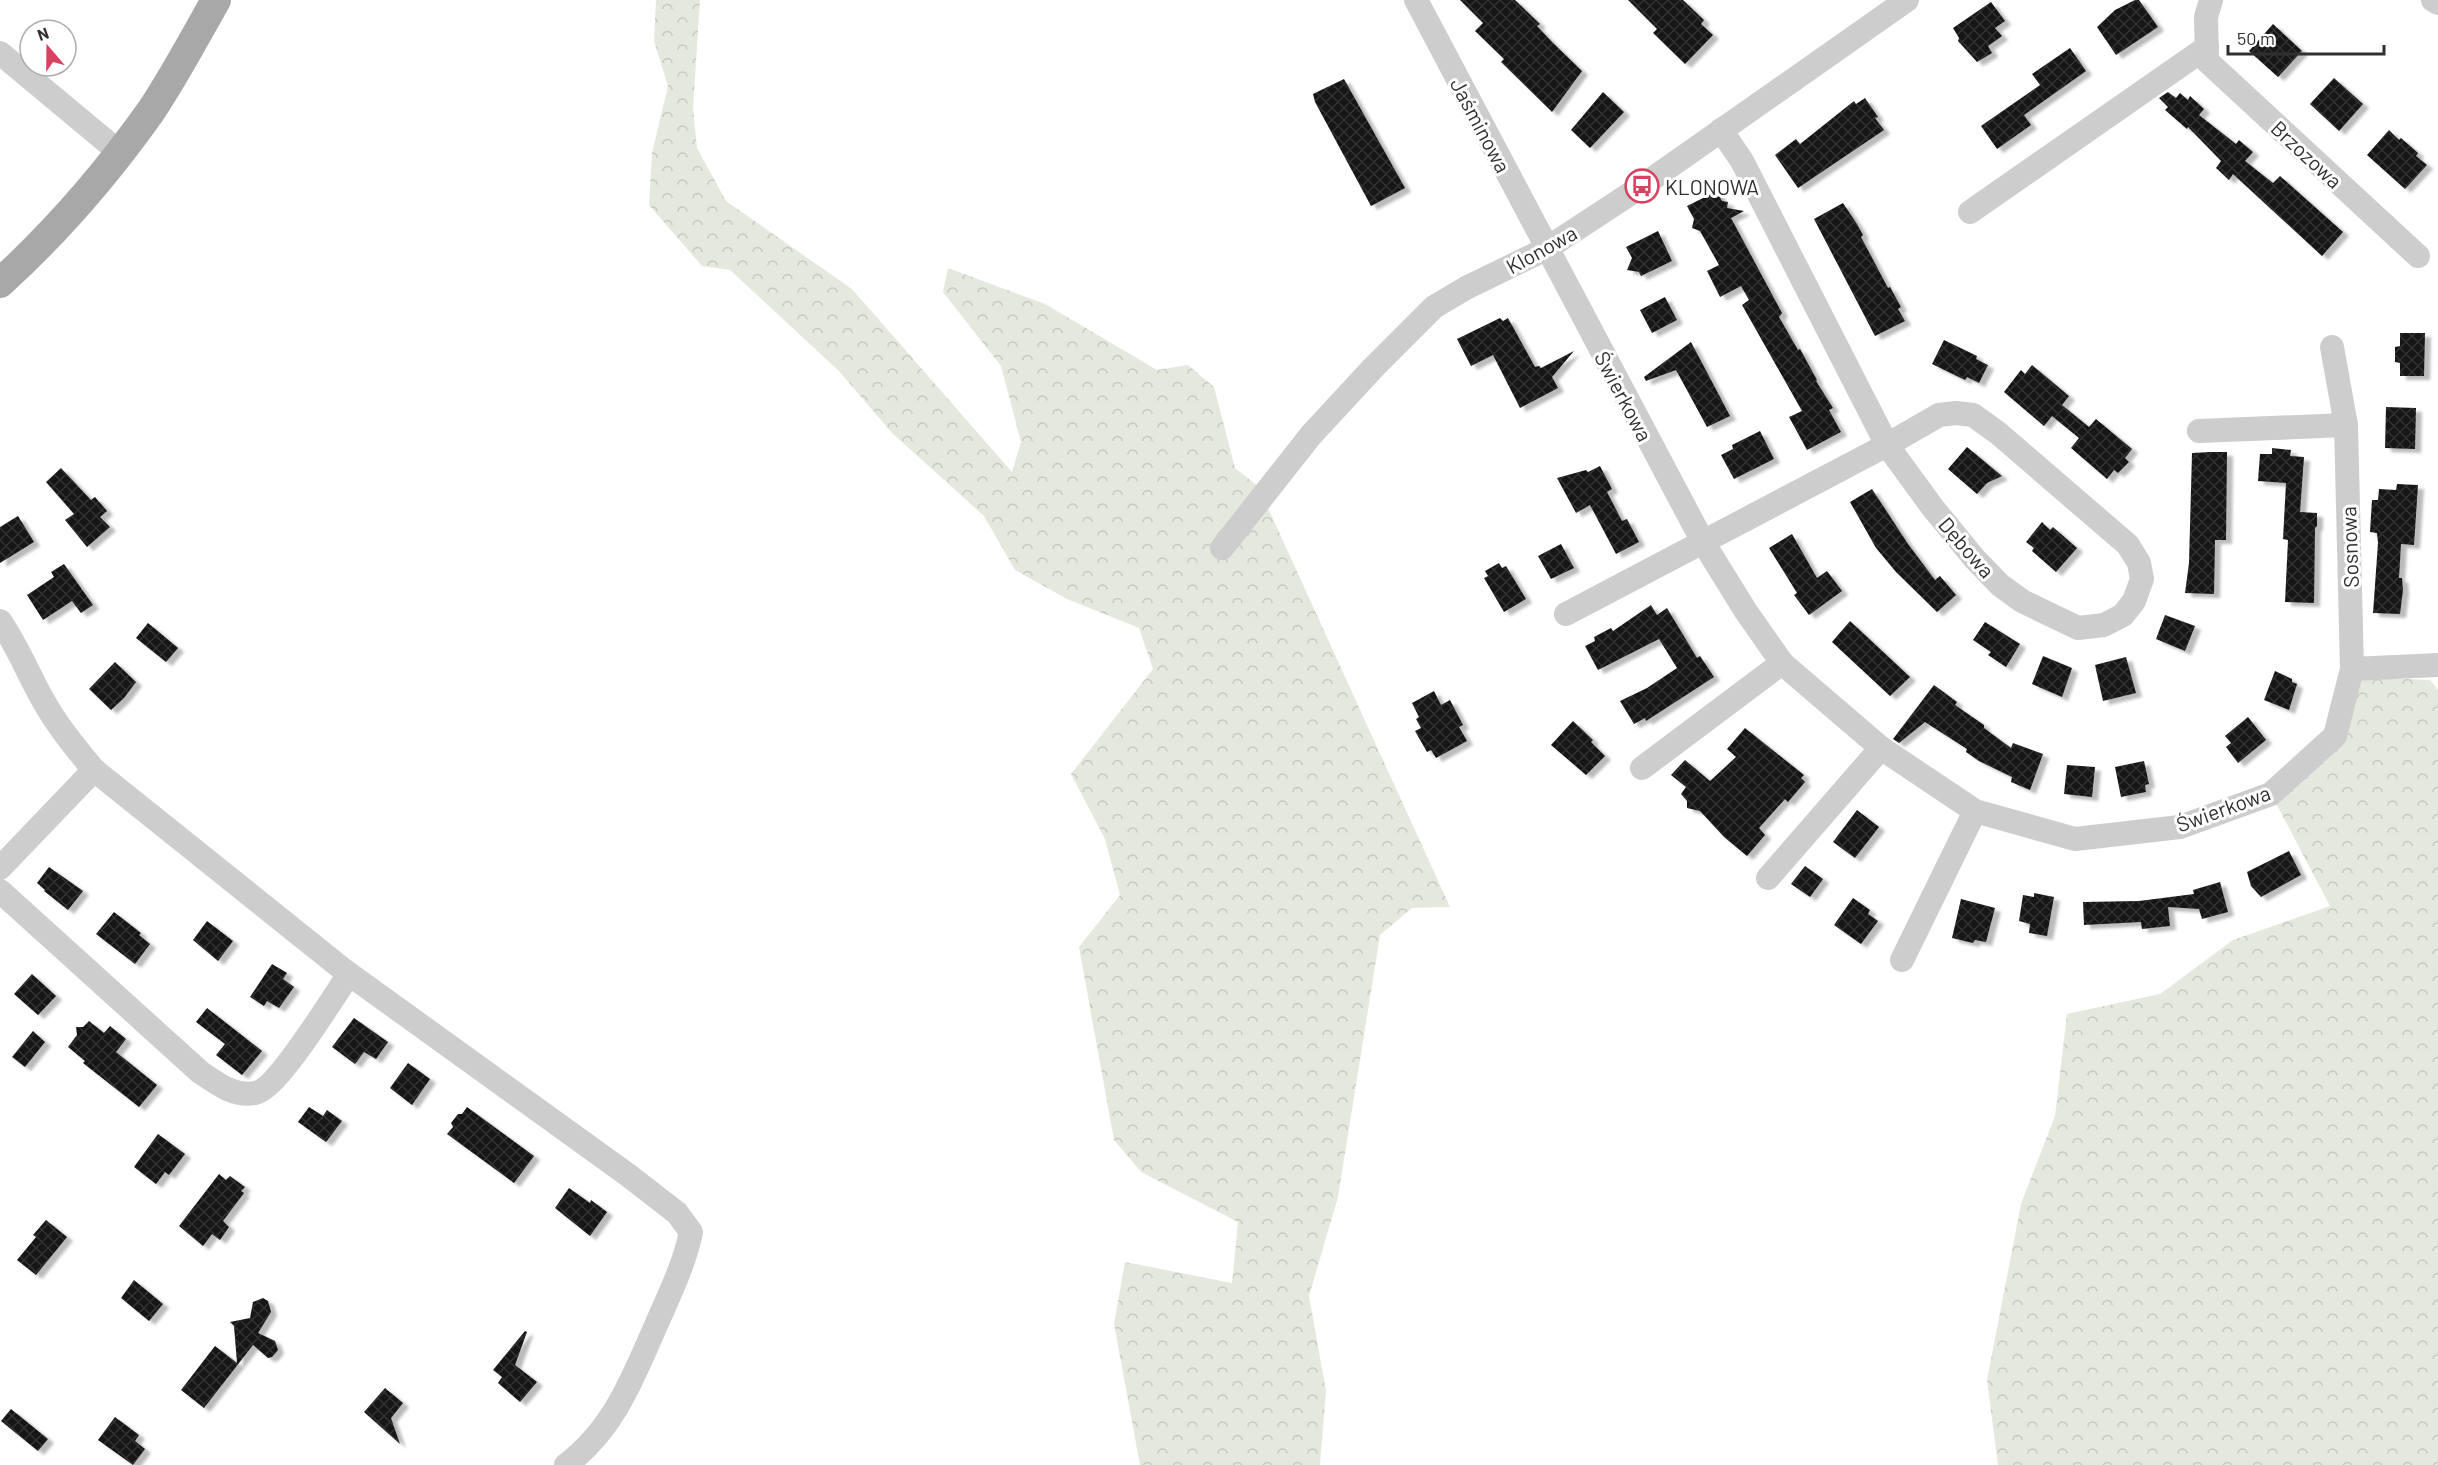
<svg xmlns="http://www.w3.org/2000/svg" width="2438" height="1465" viewBox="0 0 2438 1465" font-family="Barlow,sans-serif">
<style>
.forest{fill:url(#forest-crowns)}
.building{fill:url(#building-cross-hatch);filter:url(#shadow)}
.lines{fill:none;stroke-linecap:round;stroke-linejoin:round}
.minor{stroke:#cdcdcd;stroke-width:24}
.major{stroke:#a8a8a8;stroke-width:30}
.labels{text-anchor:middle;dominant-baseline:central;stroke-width:6;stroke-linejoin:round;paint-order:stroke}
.street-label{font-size:21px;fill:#303030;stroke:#fff}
.poi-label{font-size:21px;fill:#303030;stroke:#fff;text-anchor:start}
</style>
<defs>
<pattern id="forest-crowns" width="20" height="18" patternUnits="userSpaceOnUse" patternTransform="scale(1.5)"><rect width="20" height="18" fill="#e5e9dd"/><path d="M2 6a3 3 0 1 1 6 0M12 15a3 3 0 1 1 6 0" fill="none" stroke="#c5c8be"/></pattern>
<pattern id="building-cross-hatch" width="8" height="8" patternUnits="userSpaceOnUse" patternTransform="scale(1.5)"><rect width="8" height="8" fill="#171717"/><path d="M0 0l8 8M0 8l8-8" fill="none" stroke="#303030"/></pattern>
<filter id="shadow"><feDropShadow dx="6" dy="4" stdDeviation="1.5" flood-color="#0004"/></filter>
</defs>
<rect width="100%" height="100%" fill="#fff"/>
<g class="forest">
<path d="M656 0H700L693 108 697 148 726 201 852 289 1012 472 1021 442 1001 366 943 292 948 268 1045 304 1157 370 1188 365 1214 387 1235 468 1258 486 1450 907 1412 908 1380 935 1338 1197 1309 1296 1326 1391 1320 1465H1140L1114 1324 1125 1262 1232 1283 1238 1222 1141 1172 1114 1140 1079 947 1120 895 1105 839 1071 774 1153 669 1139 628 1067 599 1015 570 984 516 892 433 839 371 730 270 702 266 649 205 652 153 668 86 654 41Z"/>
<path d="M2361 677 2430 680 2438 690V1465H1998L1987 1380 2021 1204 2055 1116 2067 1014 2160 994 2233 940 2330 906 2277 805 2344 739Z"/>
</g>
<g class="building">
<path d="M1460 0H1515L1540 24 1537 26 1552 42 1582 71 1552 112 1501 62 1504 59 1475 31 1483 23Z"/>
<path d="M1628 0H1683L1704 20 1701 24 1713 35 1685 64 1653 33 1657 29Z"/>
<path d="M2135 0H2139L2158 27 2116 55 2097 27 2115 10Z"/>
<path d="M1991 2 2005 21 1995 28 2002 36 1988 46 1992 53 1977 62 1958 41 1959 38 1953 28Z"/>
<path d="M2273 24 2302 51 2278 77 2249 51Z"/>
<path d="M2070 48 2086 71 2024 115 2031 125 1997 149 1981 126 2040 85 2032 74Z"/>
<path d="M2334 78 2363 104 2339 131 2310 104Z"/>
<path d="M1344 79 1405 188 1371 206 1315 102 1313 94Z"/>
<path d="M1603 92 1624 112 1590 148 1571 130Z"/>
<path d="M2168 92 2176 98 2180 93 2188 100 2190 96 2204 109 2199 115 2236 144 2239 140 2253 152 2245 161 2273 183 2280 176 2343 232 2322 256 2233 174 2229 180 2216 168 2221 161 2188 127 2187 129 2165 110 2168 107 2159 98Z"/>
<path d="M1865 98 1878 117 1875 118 1884 130 1798 188 1775 155 1796 139 1800 144 1854 101 1856 104Z"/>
<path d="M2389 130 2399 140 2401 138 2418 153 2416 156 2427 165 2405 189 2367 155Z"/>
<path d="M1717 191 1722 201 1728 202 1727 208 1744 211 1731 218 1782 313 1779 317 1798 350 1800 349 1817 380 1816 381 1833 408 1829 410 1841 432 1807 450 1789 417 1802 411 1742 305 1749 300 1741 286 1720 297 1707 271 1719 265 1700 231 1692 228 1694 219 1687 206Z"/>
<path d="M1843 203 1857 224 1863 235 1861 237 1888 288 1890 287 1901 307 1898 309 1905 321 1875 336 1814 219Z"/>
<path d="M1658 231 1672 261 1641 276 1639 272 1627 270 1632 258 1626 247Z"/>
<path d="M1665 297 1677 320 1652 333 1640 310Z"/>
<path d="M1500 318 1503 321 1508 318 1535 367 1539 366 1541 368 1574 351 1552 377 1558 388 1520 408 1493 355 1471 366 1457 339Z"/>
<path d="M2400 333H2425L2424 376H2400V363L2395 362V347L2400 346Z"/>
<path d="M1944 340 1977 356 1976 359 1988 365 1979 383 1967 377 1965 380 1932 364Z"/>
<path d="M1691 342 1730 416 1707 427 1676 370 1646 381 1644 377Z"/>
<path d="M2032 365 2069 396 2062 405 2089 427 2096 419 2132 449 2125 458 2129 462 2118 473 2114 470 2107 479 2071 448 2079 438 2052 416 2044 426 2004 392 2021 370 2025 374Z"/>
<path d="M2386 407 2416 408 2415 449 2385 448Z"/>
<path d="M1760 431 1774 459 1734 479 1721 455 1733 449 1732 445Z"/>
<path d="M1967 447 2002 476 1987 483 1977 494 1948 469Z"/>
<path d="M2272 448 2291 450 2290 456 2304 457 2300 512 2317 513V526L2315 528 2314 603 2285 602 2288 540 2283 539 2286 483 2258 481 2260 454H2272Z"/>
<path d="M2210 452H2227L2226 540H2215L2214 594 2185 593 2189 563 2192 453Z"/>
<path d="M1600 466 1612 489 1607 492 1622 521 1627 519 1639 542 1616 554 1590 505 1576 513 1557 478 1586 470 1588 472Z"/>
<path d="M61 468 91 500 95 497 107 511 100 517 110 527 87 547 65 520 74 514 46 482Z"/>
<path d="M2397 484 2418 485 2414 545 2401 544 2399 578H2402L2403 590 2400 614 2373 613 2378 543 2377 533 2370 532 2372 500H2378L2379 489 2396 490Z"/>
<path d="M1872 489 1908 544 1935 580 1940 576 1956 595 1937 612 1896 572 1876 548 1850 502Z"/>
<path d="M18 516 34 542 0 563V527Z"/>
<path d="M2042 522 2050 530 2053 527 2077 548 2056 572 2032 551 2034 548 2026 542Z"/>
<path d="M1792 534 1817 578 1827 571 1842 591 1809 615 1794 595 1797 593 1769 548Z"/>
<path d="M1561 544 1574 568 1551 579 1538 556Z"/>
<path d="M1499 563 1502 568 1506 566 1526 599 1504 612 1484 578 1488 576 1485 571Z"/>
<path d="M64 564 93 605 81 613 72 601 43 620 27 595 54 577 51 572Z"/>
<path d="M1651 605 1657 615 1667 608 1697 658 1700 656 1714 677 1646 721 1645 718 1634 724 1620 701 1647 688 1677 668 1659 639 1598 670 1585 646 1595 641 1594 637 1611 628 1613 631Z"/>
<path d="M2165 615 2195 626 2185 651 2156 639Z"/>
<path d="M1850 621 1910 677 1890 696 1832 642Z"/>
<path d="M1985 622 2020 644 2006 667 1988 655 1991 652 1973 640Z"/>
<path d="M148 623 178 648 166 662 136 638Z"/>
<path d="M2043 656 2072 668 2062 697 2032 684Z"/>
<path d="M2126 657 2136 693 2103 701 2095 665Z"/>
<path d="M115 662 136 682 124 698 111 710 89 689Z"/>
<path d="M2275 671 2292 679V682L2297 684 2289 710 2264 700Z"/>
<path d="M1934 685 1957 702 1955 705 1984 725V728L2011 748 2013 743 2043 754 2030 790 2011 782 2012 777 1979 761 1966 752 1967 749 1925 722 1899 743 1893 739Z"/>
<path d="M1434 691 1441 705 1450 700 1463 725 1459 727 1467 741 1436 758 1431 750 1427 752 1415 731 1421 728 1416 719 1419 717 1412 703Z"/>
<path d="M2248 717 2266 740 2238 763 2226 747 2231 743 2225 736Z"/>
<path d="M1573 721 1593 740 1591 742 1605 756 1586 775 1551 745Z"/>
<path d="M1745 728 1804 775 1801 778 1805 782 1788 802 1785 799 1759 828 1765 835 1747 856 1724 837 1700 811 1687 808V801L1681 794 1686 787 1671 775 1685 760 1710 781 1736 757 1727 749Z"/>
<path d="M2144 761 2149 784 2145 785 2146 792 2121 797 2115 767Z"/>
<path d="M2067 765 2095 767 2092 797 2064 794Z"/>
<path d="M1857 810 1879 827 1855 858 1833 842Z"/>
<path d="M2289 851 2301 875 2261 897 2251 886 2247 872Z"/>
<path d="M1805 866 1823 879 1810 897 1791 884Z"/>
<path d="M49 867 83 891 68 910 44 891 45 890 37 883Z"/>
<path d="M2220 882 2228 912 2202 919 2199 909 2168 907 2170 926 2142 929 2141 922 2084 925 2083 902 2139 901 2194 894 2193 890Z"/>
<path d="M2034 893 2054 897 2047 936 2029 933 2030 924 2019 921 2023 895 2034 897Z"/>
<path d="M1853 898 1870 910 1868 914 1878 921 1861 944 1834 925Z"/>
<path d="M1961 899 1995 908 1986 942 1975 940 1973 943 1952 938Z"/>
<path d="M114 912 141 933 139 935 150 944 135 964 96 934Z"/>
<path d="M207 921 233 941 218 961 193 940Z"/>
<path d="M272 964 287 973 283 979 294 987 279 1008 267 1001 264 1006 250 997Z"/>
<path d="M32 974 56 996 38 1015 14 994Z"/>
<path d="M207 1008 262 1051 242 1075 216 1055 225 1044 196 1022Z"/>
<path d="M354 1018 388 1042 376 1059 364 1052 355 1064 332 1047Z"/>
<path d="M89 1021 104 1033 110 1026 126 1039 116 1052 157 1085 139 1107 83 1063 85 1061 68 1047 77 1035 76 1027H83Z"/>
<path d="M33 1031 45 1042 25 1067 12 1057Z"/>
<path d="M408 1063 430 1079 412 1105 390 1088Z"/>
<path d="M309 1107 323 1116 327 1110 342 1121 326 1142 298 1122Z"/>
<path d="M467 1107 534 1156 514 1183 447 1134 453 1127 451 1123 458 1114H462Z"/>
<path d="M158 1134 185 1154 169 1175 165 1172 156 1184 134 1167Z"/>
<path d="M219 1174 226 1180 230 1176 245 1187 241 1191 244 1193 223 1221 229 1227 220 1240 212 1234 203 1246 179 1226Z"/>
<path d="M569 1188 590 1203 591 1200 607 1212 590 1236 555 1208Z"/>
<path d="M46 1220 67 1237 36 1275 17 1260 36 1237 33 1235Z"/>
<path d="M134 1280 163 1304 149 1321 121 1298Z"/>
<path d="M263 1298 268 1301 271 1312 258 1333 275 1341 278 1350 272 1357 268 1358 253 1345 204 1408 181 1390 215 1346 237 1363 234 1326 230 1322 250 1318 253 1302Z"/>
<path d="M525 1331 527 1332 515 1365 537 1382 520 1402 498 1383 502 1377 493 1370Z"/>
<path d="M385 1388 403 1403 391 1418 400 1444 364 1412Z"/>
<path d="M11 1409 48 1439 38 1451 1 1421Z"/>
<path d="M115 1417 139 1435 135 1441 145 1449 133 1465 98 1440Z"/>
</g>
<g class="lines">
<g class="minor">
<path d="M1416 0 1703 542 1745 610 1782 663 1881 748 1975 811 2075 839 2180 827 2271 794 2335 736 2352 669 2346 425 2332 347"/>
<path d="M2211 0 2206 17 2207 61 2418 256"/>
<path d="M2433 0 2438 3"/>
<path d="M0 53 119 152"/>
<path d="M1970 212 2207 47"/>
<path d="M2199 431 2346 425"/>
<path d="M1222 548 1311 435 1373 368 1434 307 1466 288 1546 249 1642 186 1907 0"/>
<path d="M1566 614 1887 445 1939 415 1956 413 1973 415 1998 433 2128 545 2139 563 2142 579 2134 601 2123 615 2104 625 2078 628 2022 601 2000 585 1974 558 1933 508 1887 445 1742 161 1721 130"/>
<path d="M0 621C19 648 30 679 47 707 60 729 77 750 94 770L345 971 628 1175 677 1213 691 1232C684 1265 671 1291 657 1323 633 1377 615 1428 566 1465"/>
<path d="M2352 669 2438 665"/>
<path d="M1642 768 1782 663"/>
<path d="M0 868 94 770"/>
<path d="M1768 878 1881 748"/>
<path d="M0 891 200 1072C217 1083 233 1097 255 1093 277 1090 334 996 349 974"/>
<path d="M1902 960 1975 811"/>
</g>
<path class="major" d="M0 283C56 232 107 173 151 111 175 75 195 37 216 0"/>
</g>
<defs>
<g id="bus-ring" transform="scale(1.725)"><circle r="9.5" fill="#fff" stroke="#d64462" stroke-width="1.5"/><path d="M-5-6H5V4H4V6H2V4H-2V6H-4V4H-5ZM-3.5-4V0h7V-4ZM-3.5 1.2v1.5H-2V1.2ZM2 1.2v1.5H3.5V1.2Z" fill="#d64462"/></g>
</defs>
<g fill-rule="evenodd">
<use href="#bus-ring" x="1642" y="186"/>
</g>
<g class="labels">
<g class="street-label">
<text transform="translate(1481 125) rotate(62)">Jaśminowa</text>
<text transform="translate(2307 154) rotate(43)">Brzozowa</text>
<text transform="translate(1541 249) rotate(-29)">Klonowa</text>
<text transform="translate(1624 396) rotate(62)">Świerkowa</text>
<text transform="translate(1967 547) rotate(49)">Dębowa</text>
<text transform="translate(2349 547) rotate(-92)">Sosnowa</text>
<text transform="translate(2223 808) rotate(-20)">Świerkowa</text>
</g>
<g class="poi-label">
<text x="1665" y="186">KLONOWA</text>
</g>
</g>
<g transform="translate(48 48) rotate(340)"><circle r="28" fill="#ffffff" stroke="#acacac" stroke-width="1.5"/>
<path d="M0-4.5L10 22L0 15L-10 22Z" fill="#d64462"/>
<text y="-9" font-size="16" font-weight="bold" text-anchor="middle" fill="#303030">N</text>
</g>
<path d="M2228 45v9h156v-9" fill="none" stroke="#303030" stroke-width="3"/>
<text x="2237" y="45" font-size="18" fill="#303030" stroke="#ffffff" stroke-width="4.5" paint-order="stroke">50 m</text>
</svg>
